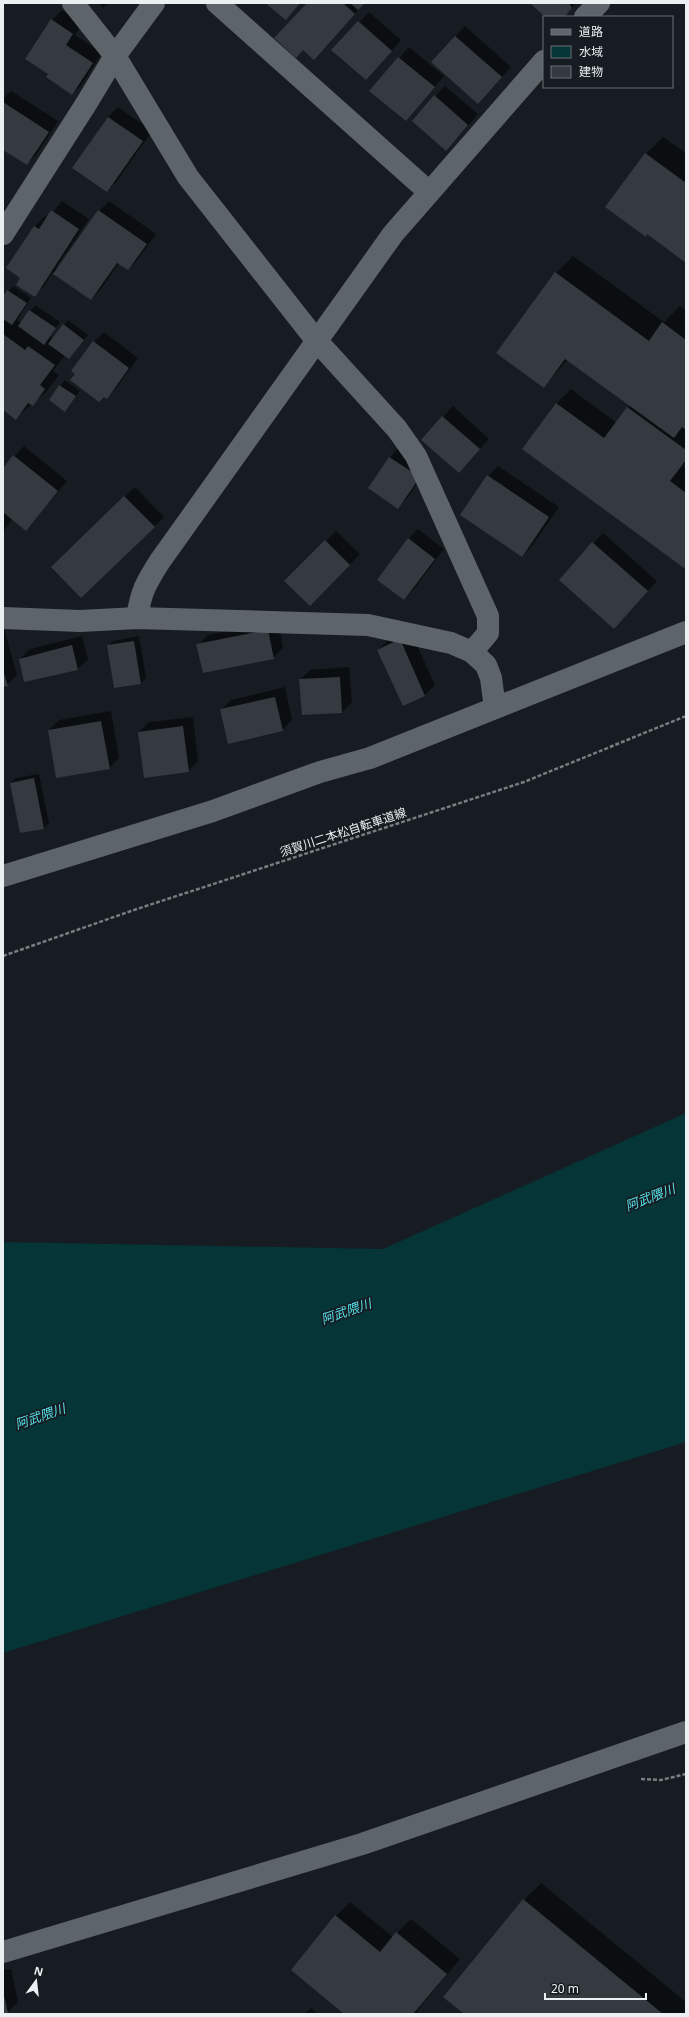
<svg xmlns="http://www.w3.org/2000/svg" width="689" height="2017" viewBox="0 0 689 2017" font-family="'Noto Sans','Noto Sans JP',sans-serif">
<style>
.water{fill:#053537}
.shadow{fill:#0007}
.building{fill:#353940}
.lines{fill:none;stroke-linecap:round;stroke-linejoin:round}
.path{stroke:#787d81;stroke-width:2.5;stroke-dasharray:4 2;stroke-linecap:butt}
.minor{stroke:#5e656a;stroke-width:22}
.labels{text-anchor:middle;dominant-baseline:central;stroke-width:3.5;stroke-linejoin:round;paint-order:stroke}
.street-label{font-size:12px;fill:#ebf0f3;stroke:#161c21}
.water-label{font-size:13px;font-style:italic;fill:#56e3ea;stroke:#161c21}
</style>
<rect width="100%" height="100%" fill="#161c21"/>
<path class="water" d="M686 1113V1442L3 1653V1242L383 1249Z"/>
<g class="shadow">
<path d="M98 3H108L103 8Z"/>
<path d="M308 3H364L324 48Z"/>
<path d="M531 3H576L563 17H547Z"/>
<path d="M62 10 82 24 75 35 102 53 82 84 72 94 49 74 52 20Z"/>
<path d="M369 12 401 40 375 69 333 50Z"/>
<path d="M465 26 511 67 488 92 432 62Z"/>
<path d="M409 47 444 76 406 120 370 90Z"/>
<path d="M445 86 478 114 456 139 413 121Z"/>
<path d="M11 91 58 121 37 154 27 164 3 149V99Z"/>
<path d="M118 107 152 131 117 181 107 191 74 167 108 117Z"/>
<path d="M663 137 686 153V261L648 234 646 236 606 207 646 154Z"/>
<path d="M62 201 89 219 57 266 59 267 99 211 109 201 156 234 138 259 128 269 119 263 101 289 91 299 53 272 45 285 35 295 22 278 7 268 35 226 45 216 48 218Z"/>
<path d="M573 256 664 322 680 306 686 310V463L683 467 686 469V565L523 448 557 403 571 389 617 423 630 405 568 359 544 387 497 352 556 273Z"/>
<path d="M13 286 31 298 17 320 21 323 35 305 60 322 50 337 53 339 68 320 88 335 69 358 65 355 53 371 59 375 47 391 16 418 3 409V298Z"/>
<path d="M104 332 138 358 117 387 107 397 76 373 94 342Z"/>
<path d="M65 380 80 391 65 411 50 400Z"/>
<path d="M453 406 489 439 468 462 422 440Z"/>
<path d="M24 446 67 481 26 529 13 518 3 532V469Z"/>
<path d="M399 447 429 467 408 497 398 507 369 487 390 457Z"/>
<path d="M498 466 559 507 532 546 522 556 488 476Z"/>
<path d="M135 487 164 517 81 597 52 567Z"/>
<path d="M418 529 444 549 414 589 404 599 408 539Z"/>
<path d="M336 531 360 554 310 605 286 581Z"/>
<path d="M603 533 657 581 614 628 560 580Z"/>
<path d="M278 620 283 648 273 658 198 645 208 635Z"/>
<path d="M3 628H4L17 675 7 685 3 686Z"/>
<path d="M410 630 435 685 425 695 403 705 378 650 388 640Z"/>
<path d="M82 636 88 659 78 669 25 681 20 659 30 649Z"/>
<path d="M139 636 146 678 141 683 115 687 108 645 113 641Z"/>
<path d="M349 667 352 702 342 712 303 714 300 680 310 670Z"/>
<path d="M285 687 292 720 282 730 221 710 231 700Z"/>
<path d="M111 711 119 758 109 768 49 730 59 720Z"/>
<path d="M193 717 198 761 188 771 139 732 149 722Z"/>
<path d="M39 774 49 823 44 828 11 783 16 778Z"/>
<path d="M541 1883 686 2002V2014H465L524 1900Z"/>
<path d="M350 1902 393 1937 411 1919 460 1959 417 2011 420 2014H346L336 1916Z"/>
<path d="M11 1969 18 2002 8 2012 3 2013V1970Z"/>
<path d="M311 2008 318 2014H305Z"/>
</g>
<g class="building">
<path d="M265 3H300L286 20Z"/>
<path d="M307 3H343L355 14 314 60 303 50 296 58 274 38Z"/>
<path d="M350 3H365L358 10Z"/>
<path d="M530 3H569L572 8 564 17H545Z"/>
<path d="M51 19 73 34 66 45 93 63 72 95 46 77 48 74 25 59Z"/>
<path d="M358 21 392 51 366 80 331 50Z"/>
<path d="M455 36 502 77 478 104 431 62Z"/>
<path d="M398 57 435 87 406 121 369 91Z"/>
<path d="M434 95 468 125 446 151 412 121Z"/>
<path d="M3 102 49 132 27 165 3 150Z"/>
<path d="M108 117 143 141 107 192 72 168Z"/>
<path d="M645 153 686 183V263L647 234 646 237 605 207Z"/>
<path d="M51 210 79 229 35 297 16 285 20 278 6 268 34 226 39 229Z"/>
<path d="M98 210 147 244 128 270 117 263 91 300 53 274Z"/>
<path d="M555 272 649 341 662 322 686 340V430L682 427 674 438 565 359 544 388 496 353Z"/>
<path d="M7 290 27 303 12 325 3 319V296Z"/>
<path d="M29 310 56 328 44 345 18 326Z"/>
<path d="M63 324 84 340 69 359 48 344Z"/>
<path d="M3 334 25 350 28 346 55 365 40 385 45 389 33 406 28 403 16 420 3 410Z"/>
<path d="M93 341 129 368 107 399 104 397 99 402 70 380 75 374 71 371Z"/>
<path d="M59 385 76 396 65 412 49 400Z"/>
<path d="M556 403 604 438 627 407 686 450V460L670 481 686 493V566L684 568 522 449Z"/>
<path d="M442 416 480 449 459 473 421 440Z"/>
<path d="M13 455 58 491 26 531 3 512V468Z"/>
<path d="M389 457 420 477 398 509 368 488Z"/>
<path d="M487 475 549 517 522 557 460 515Z"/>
<path d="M124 496 155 527 81 598 51 567Z"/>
<path d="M408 538 435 559 404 600 377 580Z"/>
<path d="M325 540 350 565 310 606 284 581Z"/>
<path d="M592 542 648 591 614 629 559 580Z"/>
<path d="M268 630 274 659 203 673 196 644Z"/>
<path d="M400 639 425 696 403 706 377 650Z"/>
<path d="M134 641 141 684 114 688 107 645Z"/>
<path d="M72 645 78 670 24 682 19 659Z"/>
<path d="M3 670 8 686 3 687Z"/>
<path d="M340 677 342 713 302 715 299 679Z"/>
<path d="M275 697 283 731 228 744 220 709Z"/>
<path d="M101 721 110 769 56 778 48 730Z"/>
<path d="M183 726 189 772 144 778 138 732Z"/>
<path d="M34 778 44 829 20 833 10 783Z"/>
<path d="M523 1899 663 2014H464L443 1997Z"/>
<path d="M335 1915 380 1952 396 1932 447 1974 413 2014H344L291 1970Z"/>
<path d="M3 1991 8 2013 5 2014H3Z"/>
</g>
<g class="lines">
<g class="path">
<path d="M3 956 131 911 524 782 686 716"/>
<path d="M641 1779 661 1780 686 1774"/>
</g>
<g class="minor">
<path d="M73 3 115 56 188 177 316 340 397 429 416 456 488 616V633L472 652"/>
<path d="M217 3 429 192"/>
<path d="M585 17 599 3"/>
<path d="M3 234 86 104 115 56 154 3"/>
<path d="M3 618 80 621 137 618 368 625 451 643 472 652 486 665 491 678 495 708"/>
<path d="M137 618C141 591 146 583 160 561L393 234 544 61"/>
<path d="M3 876 213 811 320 772 370 758 686 632"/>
<path d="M3 1952 362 1844 686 1732"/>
</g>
</g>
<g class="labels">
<g class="street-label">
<text transform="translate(343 832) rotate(-18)">須賀川二本松自転車道線</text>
</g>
<g class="water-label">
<text transform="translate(650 1197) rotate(-21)">阿武隈川</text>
<text transform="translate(346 1311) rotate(-19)">阿武隈川</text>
<text transform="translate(40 1416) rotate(-19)">阿武隈川</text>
</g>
</g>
<rect width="689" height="2017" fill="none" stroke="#ebf0f3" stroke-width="8"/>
<rect x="543" y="16" width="130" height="72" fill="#161c21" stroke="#6b7175"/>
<rect x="551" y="29" width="20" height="6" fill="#5e656a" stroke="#6b7175"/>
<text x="579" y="36" font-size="12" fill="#ebf0f3">道路</text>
<rect x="551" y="46" width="20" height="12" fill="#053537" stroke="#6b7175"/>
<text x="579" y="56" font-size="12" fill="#ebf0f3">水域</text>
<rect x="551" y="66" width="20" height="12" fill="#353940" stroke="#6b7175"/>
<text x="579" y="76" font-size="12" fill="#ebf0f3">建物</text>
<g transform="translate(36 1981) rotate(15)" stroke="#161c21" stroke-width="3" paint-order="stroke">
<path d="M0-3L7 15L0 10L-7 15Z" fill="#ebf0f3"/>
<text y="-6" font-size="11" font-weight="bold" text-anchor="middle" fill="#ebf0f3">N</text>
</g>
<path d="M545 1993v6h101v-6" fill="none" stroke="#ebf0f3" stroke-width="2"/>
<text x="551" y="1993" font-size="12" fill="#ebf0f3" stroke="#161c21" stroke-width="3" paint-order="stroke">20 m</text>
</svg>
